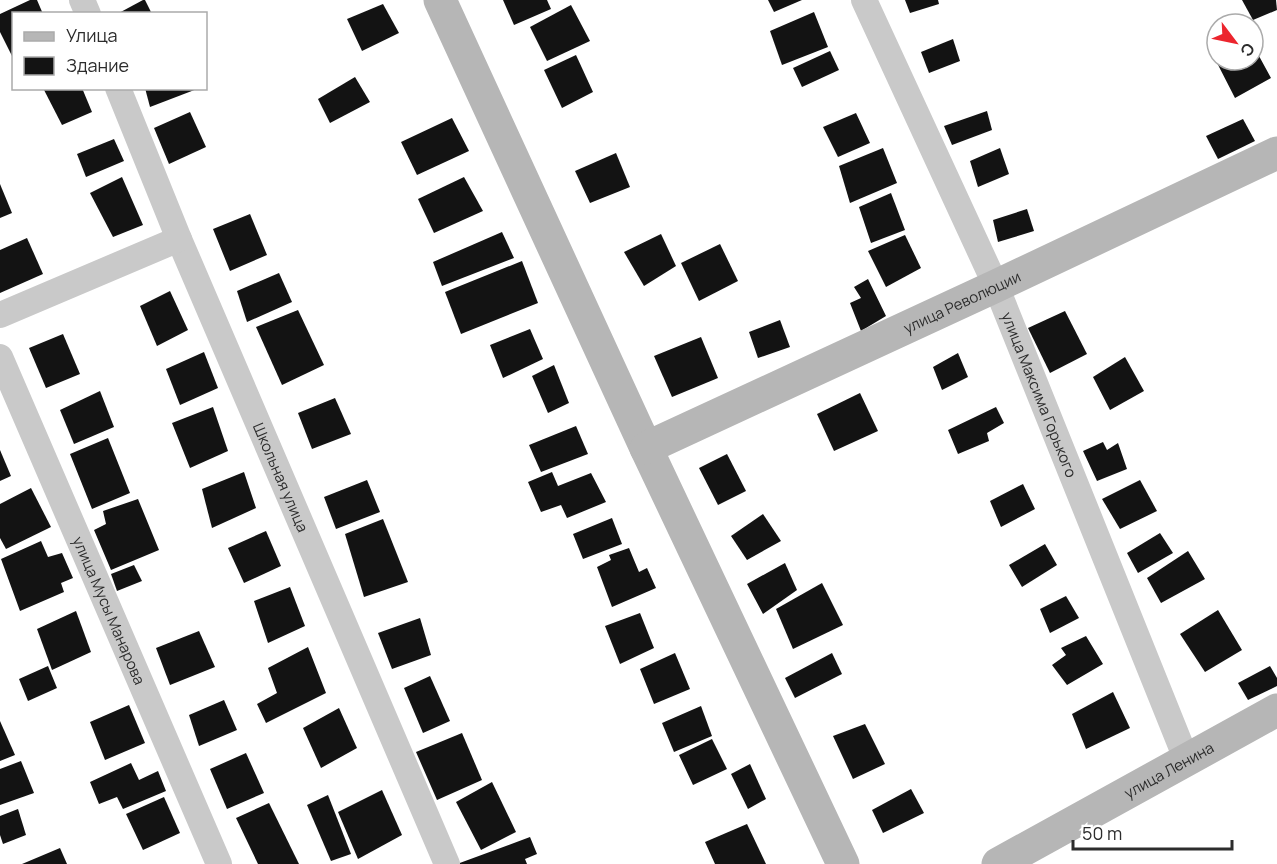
<svg xmlns="http://www.w3.org/2000/svg" width="1277" height="864" viewBox="0 0 1277 864" font-family="Manrope,sans-serif">
<style>
.building{fill:#131313}
.lines{fill:none;stroke-linecap:round;stroke-linejoin:round}
.street{stroke:#c9c9c9;stroke-width:26}
.secondary{stroke:#b6b6b6;stroke-width:33}
.labels{text-anchor:middle;dominant-baseline:central;stroke-width:6;stroke-linejoin:round;paint-order:stroke}
.street-label{font-size:15px;fill:#2c2c2c;stroke:#fff}
</style>
<rect width="100%" height="100%" fill="#fff"/>
<g class="building">
<path d="M30 0H37L43 14H14V55L12 56 0 32V14Z"/>
<path d="M143 0H145L152 14H117Z"/>
<path d="M503 0H547L551 9 514 25Z"/>
<path d="M768 0H802L774 12Z"/>
<path d="M905 0H938L939 4 910 13Z"/>
<path d="M1242 0H1276L1277 10 1253 20Z"/>
<path d="M383 4 399 33 362 51 347 19Z"/>
<path d="M571 5 590 41 547 61 530 27Z"/>
<path d="M814 12 828 47 782 65 770 31Z"/>
<path d="M953 39 960 61 929 73 921 52Z"/>
<path d="M1253 45 1271 78 1235 98 1214 57 1217 55V60H1253Z"/>
<path d="M830 51 839 70 802 87 793 68Z"/>
<path d="M576 55 593 92 562 108 544 70Z"/>
<path d="M355 77 370 102 330 123 318 99Z"/>
<path d="M43 88H82L92 112 62 125Z"/>
<path d="M145 88H197V89L150 107Z"/>
<path d="M987 111 992 130 952 145 944 126Z"/>
<path d="M190 112 206 147 169 164 154 128Z"/>
<path d="M856 113 870 143 838 157 823 127Z"/>
<path d="M452 118 469 151 417 175 401 142Z"/>
<path d="M1243 119 1255 141 1218 159 1206 136Z"/>
<path d="M114 139 124 161 86 177 77 154Z"/>
<path d="M883 148 897 183 850 203 839 166Z"/>
<path d="M1000 148 1009 174 978 187 970 161Z"/>
<path d="M616 153 630 187 590 203 575 171Z"/>
<path d="M122 177 143 225 113 237 90 193Z"/>
<path d="M464 177 483 211 434 233 418 199Z"/>
<path d="M0 184 12 213 0 218Z"/>
<path d="M891 193 905 230 871 243 859 207Z"/>
<path d="M1027 209 1034 231 998 242 993 220Z"/>
<path d="M250 214 267 255 230 271 213 229Z"/>
<path d="M502 232 514 258 442 286 433 262Z"/>
<path d="M661 234 676 266 644 286 624 252Z"/>
<path d="M905 235 921 268 886 287 868 251Z"/>
<path d="M27 238 43 274 0 293V250Z"/>
<path d="M720 244 738 281 699 301 681 263Z"/>
<path d="M522 261 538 303 461 334 445 292Z"/>
<path d="M279 273 292 302 247 322 237 291Z"/>
<path d="M868 279 886 316 861 331 850 303 861 298 854 287Z"/>
<path d="M170 291 188 330 157 346 140 306Z"/>
<path d="M298 310 324 365 282 385 256 327Z"/>
<path d="M1065 311 1087 354 1050 373 1028 328Z"/>
<path d="M780 320 790 347 758 358 749 332Z"/>
<path d="M530 329 543 359 503 378 490 345Z"/>
<path d="M63 334 80 374 46 388 29 348Z"/>
<path d="M701 337 718 378 672 397 654 356Z"/>
<path d="M204 352 218 388 180 405 166 369Z"/>
<path d="M958 353 968 377 942 390 933 367Z"/>
<path d="M1125 357 1144 391 1110 410 1093 377Z"/>
<path d="M554 365 569 403 548 413 532 376Z"/>
<path d="M100 391 114 427 74 444 60 410Z"/>
<path d="M860 393 878 431 834 451 817 414Z"/>
<path d="M335 398 351 434 312 449 298 413Z"/>
<path d="M213 407 228 451 190 468 172 423Z"/>
<path d="M996 407 1004 423 987 433 989 441 958 454 948 430Z"/>
<path d="M576 426 588 454 541 472 529 445Z"/>
<path d="M108 438 130 493 92 509 70 454Z"/>
<path d="M1103 442 1107 450 1118 443 1127 469 1097 481 1083 451Z"/>
<path d="M0 450 11 476 0 481Z"/>
<path d="M727 454 746 491 718 505 699 468Z"/>
<path d="M244 472 256 508 212 528 202 489Z"/>
<path d="M552 472 558 486 591 473 606 502 567 518 561 505 541 512 528 482Z"/>
<path d="M367 480 380 512 336 529 324 497Z"/>
<path d="M1140 480 1157 511 1120 529 1102 499Z"/>
<path d="M1023 484 1035 509 1001 527 990 501Z"/>
<path d="M31 488 51 527 6 549 0 538V504Z"/>
<path d="M138 499 159 550 111 570 94 530 106 524 103 511Z"/>
<path d="M763 514 781 541 747 560 731 536Z"/>
<path d="M612 518 622 544 583 559 573 534Z"/>
<path d="M383 519 408 582 364 597 345 534Z"/>
<path d="M266 531 281 566 244 583 228 548Z"/>
<path d="M1160 533 1173 553 1138 573 1127 553Z"/>
<path d="M41 541 48 557 62 553 73 578 61 583 64 592 20 611 1 559Z"/>
<path d="M1045 544 1057 565 1022 587 1009 565Z"/>
<path d="M629 548 639 572 647 568 656 588 612 607 597 567 611 560 609 555Z"/>
<path d="M1188 551 1205 579 1161 603 1147 578Z"/>
<path d="M785 563 797 590 763 614 747 584Z"/>
<path d="M134 565 142 581 117 591 111 574Z"/>
<path d="M822 583 843 625 793 649 776 609Z"/>
<path d="M290 587 305 626 268 643 254 601Z"/>
<path d="M1066 596 1079 618 1050 633 1040 609Z"/>
<path d="M1218 610 1242 650 1205 672 1180 634Z"/>
<path d="M76 611 91 652 52 670 37 629Z"/>
<path d="M640 613 654 648 620 664 605 626Z"/>
<path d="M420 618 431 655 392 669 378 633Z"/>
<path d="M199 631 215 667 170 685 156 648Z"/>
<path d="M1086 636 1103 664 1067 685 1052 665 1066 655 1061 648Z"/>
<path d="M308 647 326 693 266 723 257 704 277 693 268 668Z"/>
<path d="M675 653 690 689 654 704 640 669Z"/>
<path d="M832 653 842 674 795 698 785 678Z"/>
<path d="M48 666 57 688 28 701 19 679Z"/>
<path d="M1270 666 1277 678V686L1248 700 1238 683Z"/>
<path d="M430 676 450 721 423 733 404 688Z"/>
<path d="M1113 692 1130 728 1086 749 1072 714Z"/>
<path d="M224 700 237 730 199 746 189 715Z"/>
<path d="M129 705 145 743 105 760 90 722Z"/>
<path d="M701 706 712 736 674 752 662 723Z"/>
<path d="M339 708 357 748 321 768 303 728Z"/>
<path d="M0 721 15 755 0 761Z"/>
<path d="M865 724 885 764 853 779 833 736Z"/>
<path d="M462 733 482 780 437 800 416 752Z"/>
<path d="M712 739 727 769 693 785 679 755Z"/>
<path d="M246 753 264 793 227 809 210 769Z"/>
<path d="M21 761 34 793 0 805V769Z"/>
<path d="M131 763 139 780 158 771 166 791 123 809 117 797 99 804 90 782Z"/>
<path d="M750 764 766 799 748 809 731 774Z"/>
<path d="M492 782 516 832 481 850 456 802Z"/>
<path d="M911 789 924 813 883 833 872 810Z"/>
<path d="M382 790 402 835 358 859 338 812Z"/>
<path d="M328 795 351 854 331 861 307 805Z"/>
<path d="M164 797 180 833 143 850 126 814Z"/>
<path d="M269 803 299 864H258L236 818Z"/>
<path d="M18 809 26 835 3 844 0 835V816Z"/>
<path d="M747 824 766 864H715L705 842Z"/>
<path d="M530 837 537 854 525 859 527 864H457Z"/>
<path d="M60 848 67 864H22Z"/>
</g>
<g class="lines">
<g class="street">
<path d="M82 0 88 14"/>
<path id="s1" d="M864 0 996 286 1187 761"/>
<path id="s2" d="M118 88 179 239 447 864"/>
<path d="M0 315 179 239"/>
<path id="s3" d="M0 357 219 864"/>
</g>
<g class="secondary">
<path d="M440 0 646 448 843 864"/>
<path id="s4" d="M646 448 996 286 1277 153"/>
<path id="s5" d="M998 864 1277 710"/>
</g>
</g>
<g class="labels">
<g class="street-label">
<text stroke="none"><textPath href="#s4" startOffset="348">улица Революции</textPath></text>
<text stroke="none"><textPath href="#s1" startOffset="432">улица Максима Горького</textPath></text>
<text stroke="none"><textPath href="#s2" startOffset="422">Школьная улица</textPath></text>
<text stroke="none"><textPath href="#s3" startOffset="276">улица Мусы Манарова</textPath></text>
<text stroke="none"><textPath href="#s5" startOffset="195">улица Ленина</textPath></text>
</g>
</g>
<rect x="12" y="12" width="195" height="78" fill="#ffffff" stroke="#ababab" stroke-width="1.5"/>
<rect x="24" y="32" width="30" height="9" fill="#b6b6b6" stroke="#ababab" stroke-width="1.5"/>
<text x="66" y="42" font-size="18" fill="#2c2c2c">Улица</text>
<rect x="24" y="57" width="30" height="18" fill="#131313" stroke="#ababab" stroke-width="1.5"/>
<text x="66" y="72" font-size="18" fill="#2c2c2c">Здание</text>
<g transform="translate(1235 42) rotate(122)"><circle r="28" fill="#ffffff" stroke="#ababab" stroke-width="1.5"/>
<path d="M0-4.5L10 22L0 15L-10 22Z" fill="#ec252e"/>
<text y="-9" font-size="16" font-weight="bold" text-anchor="middle" fill="#2c2c2c">С</text>
</g>
<path d="M1073 840v9h159v-9" fill="none" stroke="#2c2c2c" stroke-width="3"/>
<text x="1082" y="840" font-size="18" fill="#2c2c2c" stroke="#ffffff" stroke-width="4.5" paint-order="stroke">50 m</text>
</svg>
